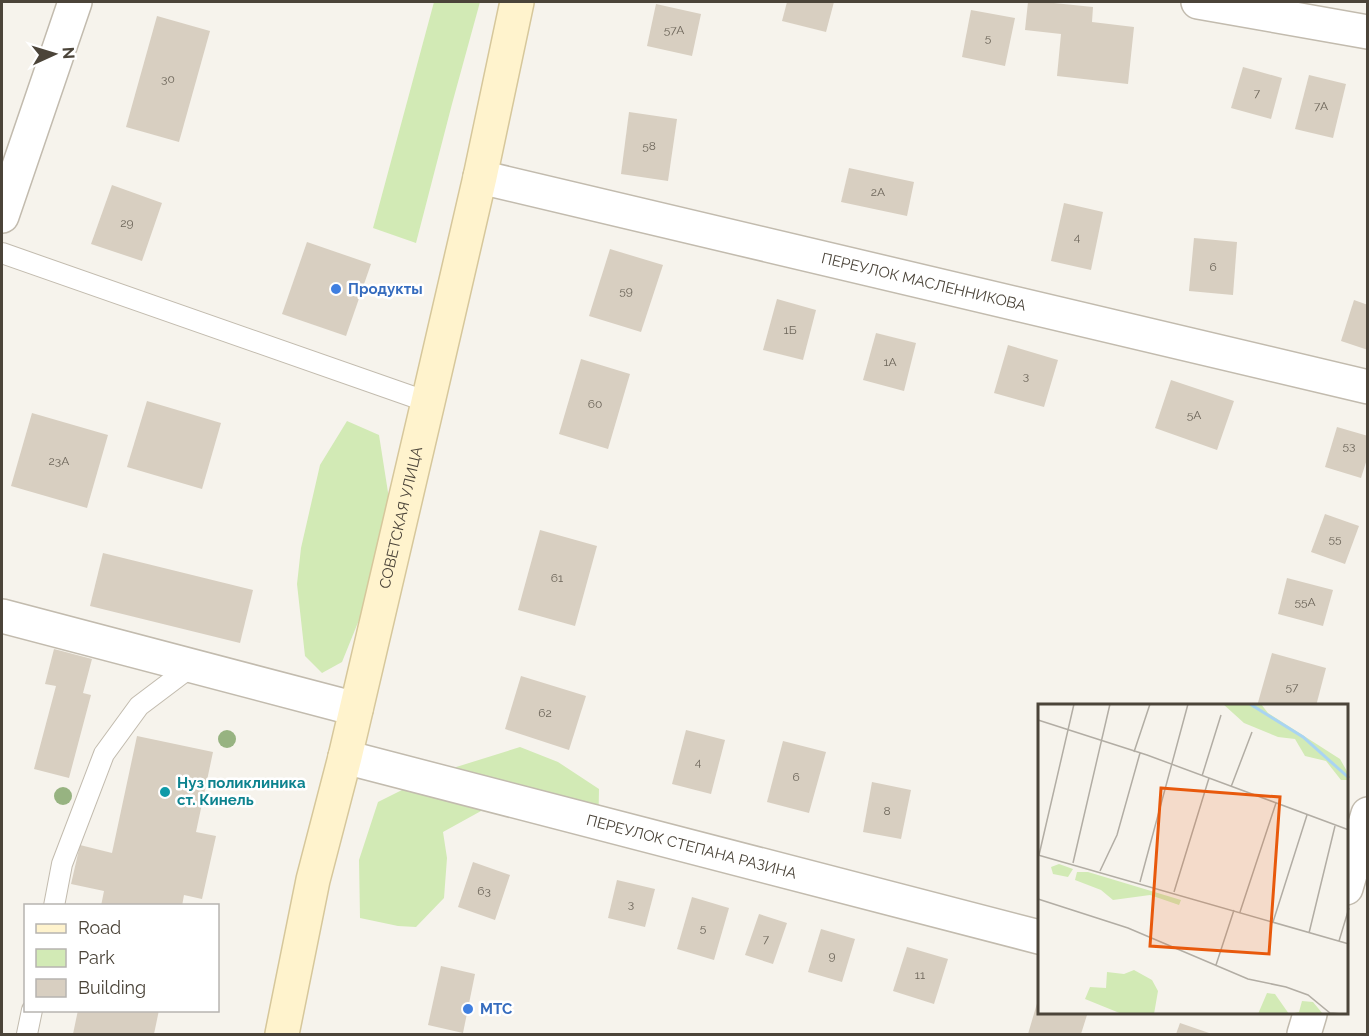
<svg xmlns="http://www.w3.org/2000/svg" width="1369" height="1036" viewBox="0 0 1369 1036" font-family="Raleway,sans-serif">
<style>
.green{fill:#d2eab5}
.building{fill:#d8cfc1}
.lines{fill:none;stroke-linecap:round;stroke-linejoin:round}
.service-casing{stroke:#c2bbae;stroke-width:22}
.minor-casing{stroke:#c2bbae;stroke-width:36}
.secondary-casing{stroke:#d6c79b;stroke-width:36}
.service{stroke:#fff;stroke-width:20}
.minor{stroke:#fff;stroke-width:33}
.secondary{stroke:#fff3cd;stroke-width:33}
.tree{fill:#97b381}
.shop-dot{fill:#3f7fe0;stroke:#fff;stroke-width:2}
.culture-dot{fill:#0f9aa8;stroke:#fff;stroke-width:2}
.labels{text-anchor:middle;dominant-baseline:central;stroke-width:5;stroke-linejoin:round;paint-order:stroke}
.number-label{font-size:12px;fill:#6e675b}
.street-label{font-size:15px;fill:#4b4439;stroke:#fff}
.shop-label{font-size:15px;font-weight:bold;fill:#366cbe;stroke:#fff;text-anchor:start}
.culture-label{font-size:15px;font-weight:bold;fill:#0d838f;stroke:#fff;text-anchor:start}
.inset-river{fill:none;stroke:#a9d4f2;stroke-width:3}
.inset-road{fill:none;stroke:#b2ada4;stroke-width:1.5}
.view{fill:#e8590c;fill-opacity:0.15;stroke:#e8590c;stroke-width:3}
.inset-edge{fill:none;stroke:#4b4439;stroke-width:3}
</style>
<rect width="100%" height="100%" fill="#f6f3ec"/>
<g class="green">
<path d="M434 2H480L452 104 416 243 373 228Z"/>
<path d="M347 421 379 435 390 505 386 561 361 615 342 662 322 673 305 656 297 584 301 548 320 465Z"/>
<path d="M520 747 558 762 599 789 598 841 535 814 481 811 443 832 447 858 444 898 416 927 398 926 360 918 359 860 378 802 434 774Z"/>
</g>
<g class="building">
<path d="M787 2H834L826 32 782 21Z"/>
<path d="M1028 2H1044L1093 7 1092 22 1134 27 1128 84 1057 76 1061 34 1025 30Z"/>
<path d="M656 4 701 14 692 56 647 46Z"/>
<path d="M971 10 1015 18 1005 66 962 57Z"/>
<path d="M157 16 210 31 179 142 126 127Z"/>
<path d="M1243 67 1282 78 1271 119 1231 108Z"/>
<path d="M1309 75 1346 84 1333 138 1295 129Z"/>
<path d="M629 112 677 119 668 181 621 174Z"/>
<path d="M849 168 914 182 907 216 841 202Z"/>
<path d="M112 185 162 203 142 261 91 244Z"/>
<path d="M1064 203 1103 212 1091 270 1051 261Z"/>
<path d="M1194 238 1237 242 1233 295 1189 291Z"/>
<path d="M307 242 371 264 346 336 282 314Z"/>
<path d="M610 249 663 265 641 332 589 316Z"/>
<path d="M777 299 816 310 803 360 763 350Z"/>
<path d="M1354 300 1368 305V350L1341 341Z"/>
<path d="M876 333 916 343 904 391 863 380Z"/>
<path d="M1008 345 1058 360 1044 407 994 393Z"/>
<path d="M581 359 630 374 608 449 559 434Z"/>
<path d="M1171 380 1234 401 1217 450 1155 428Z"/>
<path d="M147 401 221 423 202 489 127 467Z"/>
<path d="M32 413 108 435 87 508 11 486Z"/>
<path d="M1337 427 1368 436V456L1361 478 1325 467Z"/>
<path d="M1325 514 1359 526 1345 564 1311 552Z"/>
<path d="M540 530 597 546 575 626 518 610Z"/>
<path d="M103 553 253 590 240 643 90 606Z"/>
<path d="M1287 578 1333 590 1323 626 1278 614Z"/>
<path d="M54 649 92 659 83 693 91 695 69 778 34 769 56 686 45 684Z"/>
<path d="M1272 653 1326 668 1316 706H1257Z"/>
<path d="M521 676 586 696 569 750 505 729Z"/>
<path d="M686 730 725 740 711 794 672 784Z"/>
<path d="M137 736 213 752 196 832 216 836 202 899 184 895 182 906H101L104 891 71 884 80 845 112 853Z"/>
<path d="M783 741 826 752 809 813 767 802Z"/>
<path d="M872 782 911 790 901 839 863 832Z"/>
<path d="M473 862 510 875 495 920 458 907Z"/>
<path d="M617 880 655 889 645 927 608 918Z"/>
<path d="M692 897 729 908 714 960 677 949Z"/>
<path d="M759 914 787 923 773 964 745 955Z"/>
<path d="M821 929 855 939 842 982 808 972Z"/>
<path d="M907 947 948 959 934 1004 893 991Z"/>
<path d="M441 966 475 974 463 1033 428 1025Z"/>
<path d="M1038 1000 1039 1014H1081L1087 1015 1081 1034H1028Z"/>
<path d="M78 1010H159L154 1034H73Z"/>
<path d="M1180 1023 1212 1034H1176Z"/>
</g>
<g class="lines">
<g class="service-casing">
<g id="service">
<path d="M2 253 428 402"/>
<path d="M54 906 62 864 104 754 139 706 192 666"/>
<path d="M27 1034 32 1010"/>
</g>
</g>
<g class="minor-casing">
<g id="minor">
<path d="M1198 2 1368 32"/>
<path id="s1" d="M480 177 1368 387"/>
<path d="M2 216 75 2"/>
<path d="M2 616 356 709"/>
<path id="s2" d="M345 757 1039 937"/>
<path d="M1346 888 1368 814"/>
<path d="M1304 1034 1310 1014"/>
</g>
</g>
<g class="secondary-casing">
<g id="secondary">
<path id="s3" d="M282 1034 313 880 345 757 428 402 480 177 517 2"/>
</g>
</g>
<use href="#service" class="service"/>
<use href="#minor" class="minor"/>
<use href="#secondary" class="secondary"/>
</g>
<g class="tree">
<circle cx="227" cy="739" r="9"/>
<circle cx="63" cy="796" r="9"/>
</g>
<g class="shop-dot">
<circle cx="336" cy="289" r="6"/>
<circle cx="468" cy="1009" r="6"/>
</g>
<circle class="culture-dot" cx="165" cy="792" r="6"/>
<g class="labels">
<g class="number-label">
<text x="674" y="30">57А</text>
<text x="988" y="38">5</text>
<text x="168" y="79">30</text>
<text x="1257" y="93">7</text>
<text x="1321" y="106">7А</text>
<text x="649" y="146">58</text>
<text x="878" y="192">2А</text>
<text x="127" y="223">29</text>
<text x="1077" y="237">4</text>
<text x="1213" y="267">6</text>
<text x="626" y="291">59</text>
<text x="790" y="330">1Б</text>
<text x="890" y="362">1А</text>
<text x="1026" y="376">3</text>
<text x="595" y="404">60</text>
<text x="1194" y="415">5А</text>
<text x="1349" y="446">53</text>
<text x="59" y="461">23А</text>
<text x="1335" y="539">55</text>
<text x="557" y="578">61</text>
<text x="1305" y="602">55А</text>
<text x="1292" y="687">57</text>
<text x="545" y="713">62</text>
<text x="698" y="762">4</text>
<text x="796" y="777">6</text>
<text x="887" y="811">8</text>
<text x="484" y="891">63</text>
<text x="631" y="904">3</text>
<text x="703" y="928">5</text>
<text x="766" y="939">7</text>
<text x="832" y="956">9</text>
<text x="920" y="975">11</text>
</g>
<g class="street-label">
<text stroke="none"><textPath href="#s1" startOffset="456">ПЕРЕУЛОК МАСЛЕННИКОВА</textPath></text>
<text stroke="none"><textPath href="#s3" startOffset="530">СОВЕТСКАЯ УЛИЦА</textPath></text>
<text stroke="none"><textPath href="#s2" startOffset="358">ПЕРЕУЛОК СТЕПАНА РАЗИНА</textPath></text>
</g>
<g class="shop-label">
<text x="348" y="289">Продукты</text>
<text x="480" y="1009">МТС</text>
</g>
<g class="culture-label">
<text x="177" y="783">Нуз поликлиника<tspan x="177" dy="17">ст. Кинель</tspan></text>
</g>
</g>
<g transform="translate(1038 704)">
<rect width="310" height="310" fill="#f6f3ec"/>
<path d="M185 0H223L230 9 302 55 310 69V84V76H303L288 57 267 52 257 35 240 33 206 19ZM21 160 35 165 30 173 15 170 13 163ZM39 168H50L143 196 141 201 112 191 75 196 63 186 37 176ZM96 266 114 276 120 287 116 310H84L47 295 52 283 68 284 69 268 86 270ZM229 289 237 290 251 310H220ZM264 297 275 298 285 310H252L261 308Z" fill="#d2eab5"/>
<path class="inset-river" d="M212 0 265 33 311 74"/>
<path class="inset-road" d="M0 16 109 51 311 126M96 48 112 0M164 72 183 11M193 83 214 28M0 151 311 240M1 151 36 0M35 159 72 0M62 167 79 131 102 49M102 178 150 0M136 188 171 74M0 195 90 224 210 275 248 283 270 291 292 309 304 310M202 208 238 99M235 218 269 111M271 229 297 122M301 237 311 204M178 261 196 206"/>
<path class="view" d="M123 84 242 93 231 250 112 242Z"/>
<rect width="310" height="310" class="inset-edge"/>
</g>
<rect width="1369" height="1036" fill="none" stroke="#4b4439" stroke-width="6"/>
<rect x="24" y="904" width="195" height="108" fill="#ffffff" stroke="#b7b4b0" stroke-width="1.5"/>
<rect x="36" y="924" width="30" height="9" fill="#fff3cd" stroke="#b7b4b0" stroke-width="1.5"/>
<text x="78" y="934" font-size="18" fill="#4b4439">Road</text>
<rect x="36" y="949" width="30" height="18" fill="#d2eab5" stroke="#b7b4b0" stroke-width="1.5"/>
<text x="78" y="964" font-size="18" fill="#4b4439">Park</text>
<rect x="36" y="979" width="30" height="18" fill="#d8cfc1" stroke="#b7b4b0" stroke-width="1.5"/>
<text x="78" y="994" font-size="18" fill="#4b4439">Building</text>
<g transform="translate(54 54) rotate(86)" stroke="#ffffff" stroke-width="4.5" paint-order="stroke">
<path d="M0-4.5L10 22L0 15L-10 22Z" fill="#4b4439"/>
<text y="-9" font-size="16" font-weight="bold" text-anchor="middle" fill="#4b4439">N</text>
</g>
</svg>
